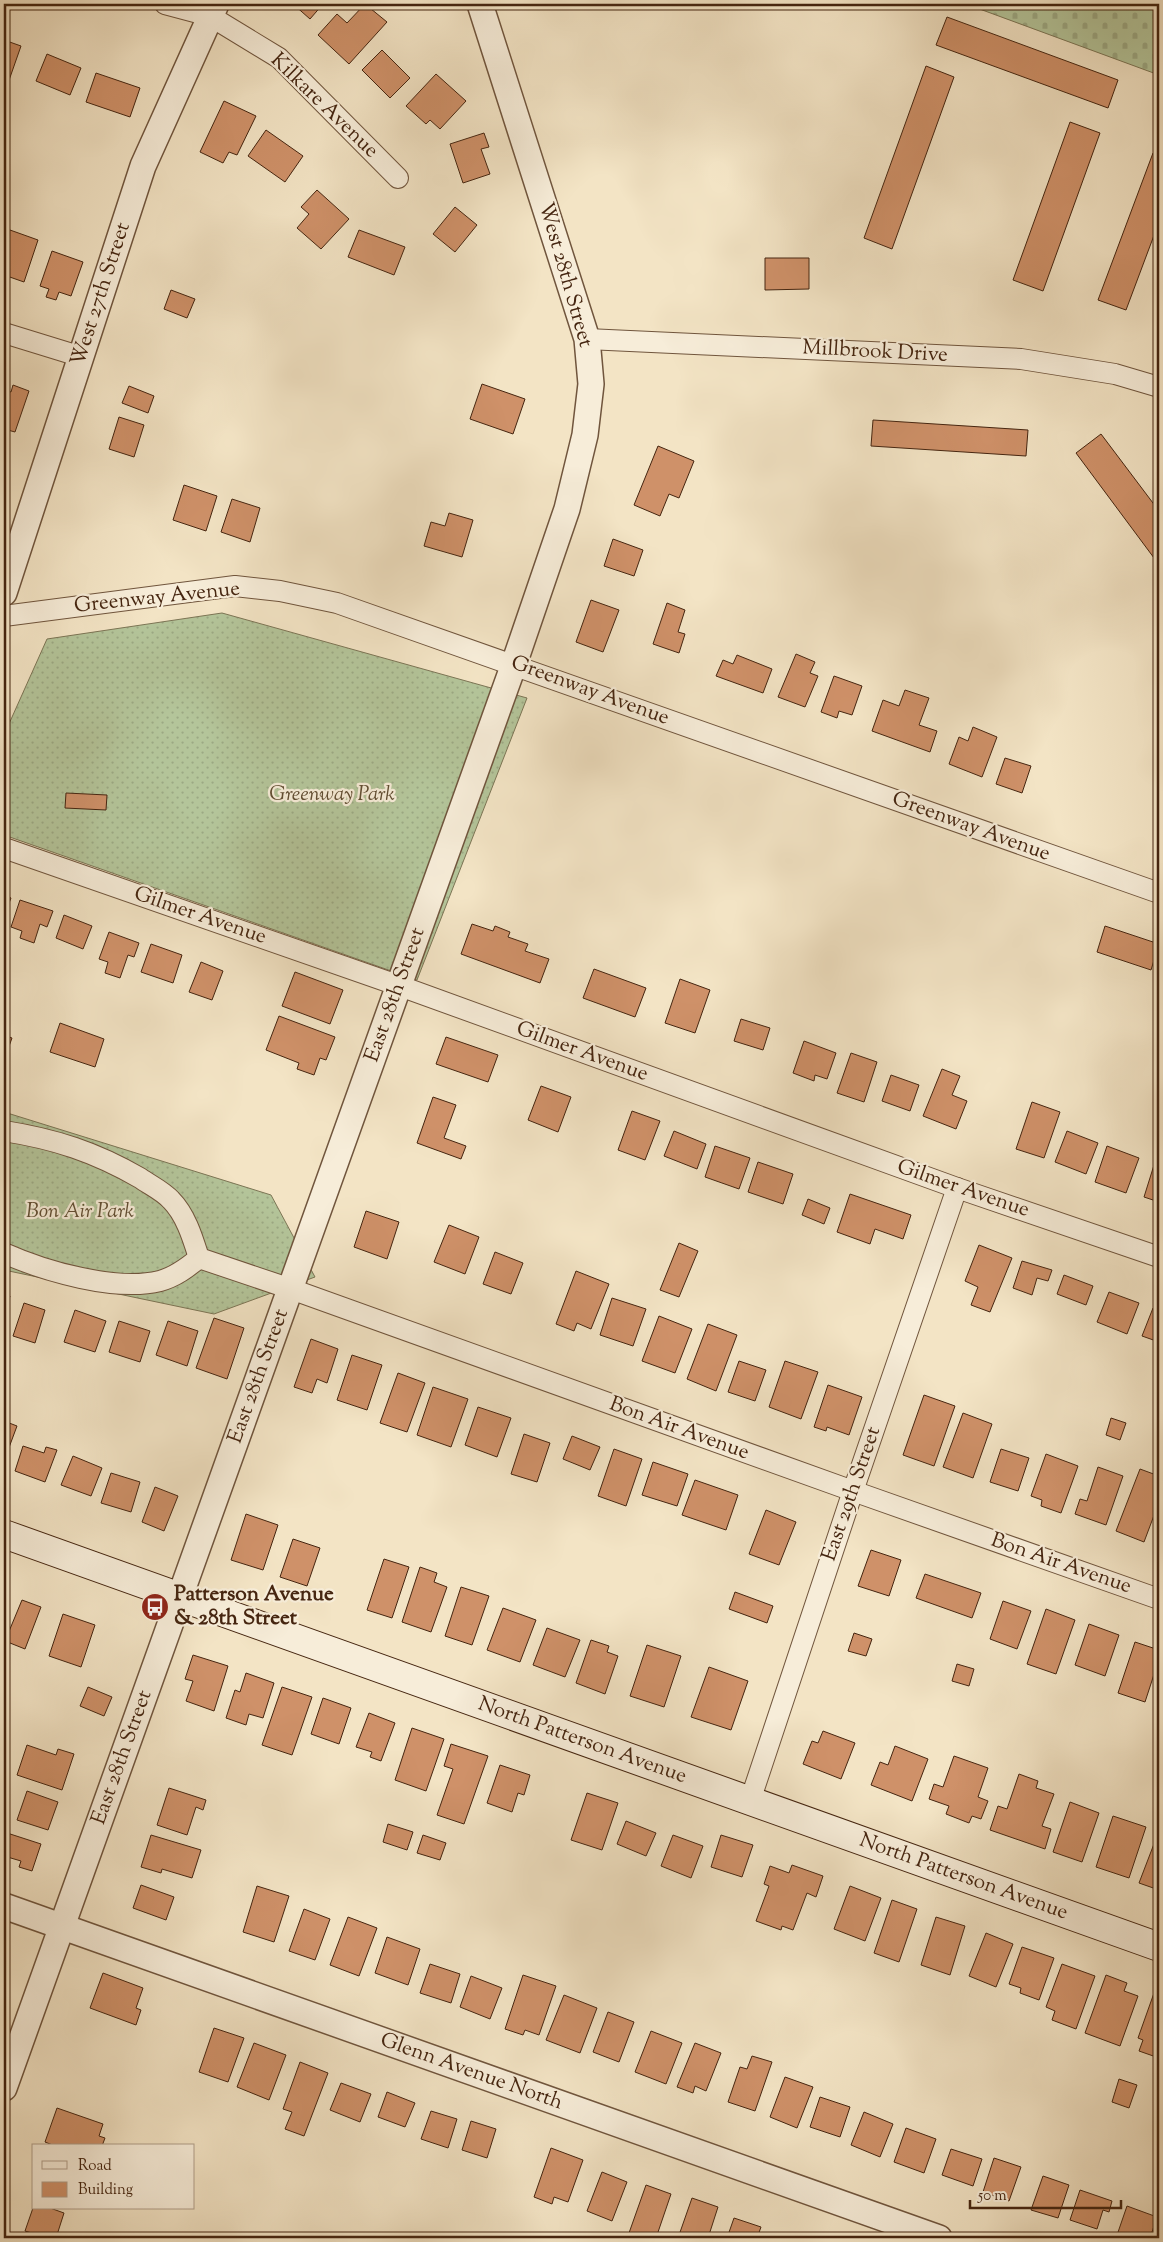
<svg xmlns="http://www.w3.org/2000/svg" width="1163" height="2242" viewBox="0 0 1163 2242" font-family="'Sorts Mill Goudy',serif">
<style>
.grass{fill:url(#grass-dots);stroke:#7c7555}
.cemetery{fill:url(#cemetery-stones);stroke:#7c7555}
.building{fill:#cf9169;stroke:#452510}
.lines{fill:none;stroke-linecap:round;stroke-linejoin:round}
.minor-casing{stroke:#70553d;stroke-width:22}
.tertiary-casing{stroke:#70553d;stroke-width:28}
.secondary-casing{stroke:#452510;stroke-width:30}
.minor{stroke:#f7edd9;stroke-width:20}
.tertiary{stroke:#f7edd9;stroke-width:25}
.secondary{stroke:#f7edd9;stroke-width:28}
.labels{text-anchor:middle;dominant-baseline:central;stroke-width:4.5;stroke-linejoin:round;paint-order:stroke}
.street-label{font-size:21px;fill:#452510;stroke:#f7edd9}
.park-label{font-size:21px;font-style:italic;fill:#614d32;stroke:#f7edd9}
.poi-label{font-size:21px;font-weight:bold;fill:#452510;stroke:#f7edd9;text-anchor:start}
</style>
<defs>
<pattern id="grass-dots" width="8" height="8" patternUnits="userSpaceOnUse" patternTransform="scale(1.25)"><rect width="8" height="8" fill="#b4c59a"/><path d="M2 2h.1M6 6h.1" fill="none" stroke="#9ca984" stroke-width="1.8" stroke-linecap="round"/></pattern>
<pattern id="cemetery-stones" width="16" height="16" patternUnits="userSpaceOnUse" patternTransform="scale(1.25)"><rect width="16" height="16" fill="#b4c59a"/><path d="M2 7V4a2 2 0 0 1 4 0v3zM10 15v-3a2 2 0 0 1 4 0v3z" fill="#9ca984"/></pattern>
</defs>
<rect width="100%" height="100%" fill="#f3e4c5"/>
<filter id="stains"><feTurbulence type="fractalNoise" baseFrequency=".004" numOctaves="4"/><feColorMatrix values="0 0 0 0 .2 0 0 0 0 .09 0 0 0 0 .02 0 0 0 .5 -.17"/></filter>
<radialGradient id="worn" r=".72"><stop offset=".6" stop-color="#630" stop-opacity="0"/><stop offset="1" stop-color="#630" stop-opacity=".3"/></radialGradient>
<g class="grass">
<path d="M222 613 527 698 417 980 4 835V735L47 639Z"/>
<path d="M4 1112 271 1195 315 1277 214 1314 4 1270Z"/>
</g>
<path class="cemetery" d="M966 4H1159V75Z"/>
<g class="building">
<path d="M293 4H323L310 19Z"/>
<path d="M365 4 387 22 349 64 318 35 337 14 347 23Z"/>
<path d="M947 17 1118 80 1108 108 936 45Z"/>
<path d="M4 40 21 46 7 86 4 85Z"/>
<path d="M382 50 410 78 390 98 362 70Z"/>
<path d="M47 54 81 68 70 95 36 81Z"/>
<path d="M926 66 954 77 892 249 864 238Z"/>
<path d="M96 73 140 88 130 117 86 102Z"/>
<path d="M436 74 466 101 440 129 430 120 426 124 406 106Z"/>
<path d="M224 101 256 116 237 155 229 152 223 163 200 152Z"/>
<path d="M1070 122 1100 133 1043 291 1013 280Z"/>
<path d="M266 130 303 156 285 182 248 156Z"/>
<path d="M484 133 489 147 481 149 490 174 463 183 450 144Z"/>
<path d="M1153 153 1159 155V222L1126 310 1098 300Z"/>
<path d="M317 190 349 219 321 249 297 228 309 214 301 207Z"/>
<path d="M455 207 477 225 455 252 433 234Z"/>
<path d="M10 230 38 240 24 282 4 275V247Z"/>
<path d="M359 230 405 247 394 275 348 257Z"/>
<path d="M52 251 83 262 71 296 59 292 56 300 46 297 49 289 40 286Z"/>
<path d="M765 258H809V289L765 290Z"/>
<path d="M171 290 195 299 187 318 164 309Z"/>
<path d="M482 384 525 399 513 434 470 419Z"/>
<path d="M13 385 29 391 15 432 4 429V390L11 392Z"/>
<path d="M129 386 154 396 148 413 122 403Z"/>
<path d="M119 417 144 425 134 457 109 449Z"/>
<path d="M873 420 1028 430 1026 456 871 446Z"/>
<path d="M1101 434 1159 511V560L1157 562 1076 453Z"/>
<path d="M658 446 694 461 679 498 669 494 660 516 634 505Z"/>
<path d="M184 485 217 496 206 531 173 520Z"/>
<path d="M232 499 260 508 250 542 221 532Z"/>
<path d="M449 513 473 520 462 557 424 546 431 522 445 526Z"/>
<path d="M613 539 643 550 634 576 604 566Z"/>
<path d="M591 600 619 610 603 652 576 642Z"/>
<path d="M667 603 685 610 678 632 685 634 679 653 653 644Z"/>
<path d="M796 654 815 662 810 673 818 676 805 707 778 697Z"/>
<path d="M737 655 772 669 763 693 716 676 723 660 733 664Z"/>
<path d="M834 676 862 686 852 715 839 711 837 718 821 712Z"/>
<path d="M905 690 929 698 919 725 937 731 930 752 872 731 883 700 899 706Z"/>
<path d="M973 727 997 737 982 777 949 764 959 737 968 741Z"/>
<path d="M1005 758 1031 766 1022 793 996 784Z"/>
<path d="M66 793 107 795 106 810 65 808Z"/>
<path d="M4 895 11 898 4 916Z"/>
<path d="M20 900 53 911 47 927 40 924 34 943 20 938 22 931 11 927Z"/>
<path d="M64 915 92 926 83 949 56 938Z"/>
<path d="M472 924 493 931 495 926 510 932 508 937 528 944 525 951 549 959 540 983 461 954Z"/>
<path d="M1105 926 1159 944 1151 970 1097 952Z"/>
<path d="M109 932 139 943 134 957 128 955 120 978 105 973 108 962 99 959Z"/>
<path d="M151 944 182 955 173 983 141 972Z"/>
<path d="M201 962 223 971 212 1000 189 992Z"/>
<path d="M594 969 646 988 635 1017 583 998Z"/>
<path d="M295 972 343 990 330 1024 282 1006Z"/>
<path d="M680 979 710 990 695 1033 665 1023Z"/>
<path d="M279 1016 335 1037 326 1060 320 1058 314 1075 297 1069 299 1063 266 1050Z"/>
<path d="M741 1019 770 1028 763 1050 734 1041Z"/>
<path d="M60 1023 104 1039 95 1067 50 1052Z"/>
<path d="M4 1035 12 1038 4 1060Z"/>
<path d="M446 1037 498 1055 488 1082 436 1064Z"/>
<path d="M804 1041 836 1053 827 1079 815 1075 814 1081 793 1073Z"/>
<path d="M851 1053 877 1062 864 1102 837 1093Z"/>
<path d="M942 1069 960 1076 952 1095 967 1101 956 1129 923 1116Z"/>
<path d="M891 1075 919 1085 910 1111 882 1101Z"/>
<path d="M541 1086 571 1097 558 1132 528 1120Z"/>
<path d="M433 1097 456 1105 444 1138 466 1146 461 1159 417 1143Z"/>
<path d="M1032 1102 1060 1112 1044 1158 1016 1149Z"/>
<path d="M632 1111 660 1121 645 1160 618 1150Z"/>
<path d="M674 1131 706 1144 697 1169 664 1156Z"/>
<path d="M1067 1131 1098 1143 1086 1174 1055 1162Z"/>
<path d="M715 1146 750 1158 739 1189 705 1177Z"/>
<path d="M1107 1146 1139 1158 1126 1193 1095 1182Z"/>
<path d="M758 1162 793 1174 783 1204 748 1192Z"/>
<path d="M1154 1165 1159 1166V1202L1144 1197Z"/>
<path d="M850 1194 911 1215 903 1239 875 1229 870 1244 837 1232Z"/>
<path d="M808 1199 830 1208 824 1224 802 1215Z"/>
<path d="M366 1211 399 1222 387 1259 354 1247Z"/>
<path d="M449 1225 479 1237 465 1274 434 1262Z"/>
<path d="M679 1243 698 1251 679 1297 660 1290Z"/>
<path d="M979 1245 1012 1258 990 1312 971 1305 978 1287 965 1281Z"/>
<path d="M495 1252 523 1263 511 1294 483 1284Z"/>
<path d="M1022 1261 1052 1270 1048 1281 1037 1278 1032 1295 1013 1288Z"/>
<path d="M576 1271 609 1284 591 1329 577 1323 574 1331 556 1324Z"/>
<path d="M1064 1275 1093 1286 1086 1305 1057 1294Z"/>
<path d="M1109 1292 1139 1303 1127 1334 1097 1322Z"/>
<path d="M4 1294 10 1296 4 1316Z"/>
<path d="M612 1298 646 1309 633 1346 600 1335Z"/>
<path d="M24 1303 45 1310 35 1343 13 1336Z"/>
<path d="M1153 1308 1159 1311V1342L1142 1336Z"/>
<path d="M75 1310 106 1321 95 1352 64 1342Z"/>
<path d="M659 1316 692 1329 675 1373 642 1361Z"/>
<path d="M214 1318 244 1328 227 1379 196 1368Z"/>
<path d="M119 1321 150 1331 140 1362 109 1352Z"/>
<path d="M168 1321 198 1331 187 1366 156 1355Z"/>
<path d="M708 1324 737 1335 716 1391 687 1379Z"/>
<path d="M311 1339 338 1349 327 1383 317 1379 312 1393 294 1387Z"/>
<path d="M352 1355 382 1365 367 1410 337 1400Z"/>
<path d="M739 1361 766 1370 755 1401 728 1392Z"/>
<path d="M785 1361 818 1372 801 1419 769 1407Z"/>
<path d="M398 1373 425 1383 407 1432 380 1423Z"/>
<path d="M828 1385 862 1397 849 1435 827 1427 826 1431 814 1427Z"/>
<path d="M433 1387 468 1399 451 1447 417 1435Z"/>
<path d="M924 1395 955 1406 934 1466 903 1455Z"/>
<path d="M478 1407 511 1418 497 1457 465 1445Z"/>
<path d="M963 1413 992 1424 973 1478 943 1467Z"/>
<path d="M1111 1418 1126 1423 1120 1440 1106 1435Z"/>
<path d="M4 1421 17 1426 4 1461Z"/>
<path d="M524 1434 550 1443 537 1482 511 1474Z"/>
<path d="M572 1436 600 1447 590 1470 563 1459Z"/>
<path d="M23 1446 44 1453 46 1447 57 1450 45 1482 15 1471Z"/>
<path d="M614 1449 642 1459 626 1506 598 1496Z"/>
<path d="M1001 1449 1029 1458 1018 1491 990 1482Z"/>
<path d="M1046 1454 1078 1466 1061 1513 1041 1506 1042 1500 1031 1496Z"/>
<path d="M73 1456 102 1468 91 1496 61 1485Z"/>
<path d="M653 1462 688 1474 677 1506 642 1495Z"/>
<path d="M1098 1467 1123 1476 1106 1525 1075 1514 1080 1499 1087 1501Z"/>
<path d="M1140 1469 1159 1476V1502L1144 1542 1116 1531Z"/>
<path d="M111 1473 140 1482 131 1512 101 1503Z"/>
<path d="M695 1480 738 1495 726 1530 682 1515Z"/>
<path d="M155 1487 178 1496 164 1531 142 1522Z"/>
<path d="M766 1510 796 1522 779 1565 749 1554Z"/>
<path d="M246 1514 278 1525 263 1570 231 1560Z"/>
<path d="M293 1539 320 1548 307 1586 280 1577Z"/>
<path d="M871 1550 901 1560 889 1596 858 1586Z"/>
<path d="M384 1559 409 1567 392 1618 367 1610Z"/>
<path d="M420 1567 437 1573 434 1582 447 1587 431 1632 402 1622Z"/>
<path d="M925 1574 981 1593 972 1618 916 1598Z"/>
<path d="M461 1587 489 1596 472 1645 445 1636Z"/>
<path d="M735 1592 773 1606 767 1623 729 1609Z"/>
<path d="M22 1600 41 1607 25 1649 5 1641Z"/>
<path d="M1003 1601 1031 1611 1017 1649 990 1639Z"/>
<path d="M503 1608 536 1620 520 1662 487 1650Z"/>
<path d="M1046 1609 1075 1620 1056 1674 1027 1664Z"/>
<path d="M63 1614 95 1625 81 1667 49 1656Z"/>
<path d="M1089 1624 1119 1635 1105 1676 1075 1665Z"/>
<path d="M547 1628 580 1640 565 1677 533 1665Z"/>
<path d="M854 1633 872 1639 866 1656 848 1651Z"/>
<path d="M591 1640 609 1646 607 1652 618 1656 605 1694 576 1683Z"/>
<path d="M1135 1642 1159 1650V1659L1145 1702 1118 1693Z"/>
<path d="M647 1645 681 1656 664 1707 630 1696Z"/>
<path d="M193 1655 228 1666 214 1711 186 1701 193 1681 185 1679Z"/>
<path d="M957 1664 974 1669 969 1686 952 1681Z"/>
<path d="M709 1667 748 1681 731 1730 691 1717Z"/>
<path d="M246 1673 274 1683 263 1718 249 1714 246 1725 226 1718 235 1690 240 1692Z"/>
<path d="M88 1687 112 1697 104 1716 80 1706Z"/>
<path d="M282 1687 312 1697 292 1755 262 1745Z"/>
<path d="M323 1698 351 1708 339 1744 311 1734Z"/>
<path d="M369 1713 395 1723 381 1761 370 1757 372 1752 356 1747Z"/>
<path d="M412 1728 444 1739 426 1791 395 1780Z"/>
<path d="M823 1731 855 1743 841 1779 803 1764 812 1741 818 1743Z"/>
<path d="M451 1744 488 1756 464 1824 437 1815 453 1769 444 1766Z"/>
<path d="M27 1745 56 1755 58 1749 74 1754 62 1790 17 1775Z"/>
<path d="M895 1746 928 1759 912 1801 871 1785 880 1762 888 1765Z"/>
<path d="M954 1756 988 1768 978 1797 988 1801 981 1819 972 1816 969 1823 946 1814 949 1806 929 1799 934 1784 943 1787Z"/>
<path d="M500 1765 530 1775 524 1795 518 1793 512 1812 487 1803Z"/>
<path d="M1019 1774 1038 1781 1036 1788 1054 1794 1042 1826 1051 1829 1045 1849 990 1830 998 1806 1007 1809Z"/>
<path d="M169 1788 206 1800 203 1810 196 1807 187 1835 157 1825Z"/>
<path d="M27 1791 58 1802 48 1830 17 1820Z"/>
<path d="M587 1793 618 1803 602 1850 571 1840Z"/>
<path d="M1070 1802 1099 1813 1082 1862 1053 1852Z"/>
<path d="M1113 1816 1146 1827 1129 1878 1096 1867Z"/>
<path d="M626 1821 656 1833 646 1856 617 1844Z"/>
<path d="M388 1824 413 1832 407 1850 383 1842Z"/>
<path d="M4 1832 41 1844 32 1871 19 1867 21 1861 4 1856Z"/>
<path d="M151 1835 201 1850 192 1878 162 1869 161 1873 141 1867Z"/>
<path d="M423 1835 446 1843 440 1860 417 1853Z"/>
<path d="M673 1835 703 1846 691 1878 661 1866Z"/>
<path d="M721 1835 753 1845 742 1877 711 1867Z"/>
<path d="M1157 1836 1159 1837V1890L1139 1883Z"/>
<path d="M792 1865 823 1876 816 1897 807 1893 793 1930 782 1926 781 1930 756 1921 769 1886 764 1884 770 1866 789 1873Z"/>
<path d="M141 1885 174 1897 166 1920 133 1908Z"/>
<path d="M257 1886 289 1896 274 1942 243 1932Z"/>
<path d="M850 1886 881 1898 865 1941 834 1929Z"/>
<path d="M892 1900 917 1909 899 1962 874 1953Z"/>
<path d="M304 1909 330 1919 315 1960 289 1951Z"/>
<path d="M348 1917 377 1928 359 1976 330 1965Z"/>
<path d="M936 1917 965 1926 950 1975 921 1965Z"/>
<path d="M986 1933 1013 1944 996 1987 969 1976Z"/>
<path d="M387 1937 420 1949 408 1985 375 1973Z"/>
<path d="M1022 1947 1054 1958 1039 2000 1020 1993 1021 1988 1009 1984Z"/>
<path d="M430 1964 460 1974 451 2003 420 1993Z"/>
<path d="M1062 1964 1095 1976 1076 2029 1052 2020 1055 2011 1046 2007Z"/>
<path d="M103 1973 143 1988 136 2008 141 2010 136 2025 90 2008Z"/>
<path d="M523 1975 556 1986 539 2035 525 2030 523 2035 505 2029Z"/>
<path d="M1106 1975 1127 1983 1124 1991 1138 1996 1120 2046 1085 2033Z"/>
<path d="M471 1976 502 1988 490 2019 460 2007Z"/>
<path d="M1154 1993 1159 1995V2058L1139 2051 1143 2040 1138 2038Z"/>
<path d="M564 1995 597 2008 580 2053 546 2040Z"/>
<path d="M608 2012 634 2022 619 2062 593 2052Z"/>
<path d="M214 2028 244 2038 228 2082 199 2072Z"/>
<path d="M651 2031 682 2043 666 2084 635 2072Z"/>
<path d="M254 2043 286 2055 269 2100 237 2087Z"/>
<path d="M695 2043 721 2053 706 2091 695 2086 693 2093 677 2087Z"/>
<path d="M752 2056 772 2062 755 2111 728 2102 740 2067 747 2069Z"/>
<path d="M300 2062 328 2073 304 2136 285 2129 292 2112 283 2109Z"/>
<path d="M785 2077 813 2087 797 2128 770 2117Z"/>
<path d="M1119 2079 1137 2085 1129 2108 1112 2102Z"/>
<path d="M341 2083 371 2094 360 2122 330 2110Z"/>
<path d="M387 2092 415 2103 405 2127 378 2117Z"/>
<path d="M820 2097 850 2107 840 2137 810 2127Z"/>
<path d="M57 2108 103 2124 99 2136 105 2138 102 2146H55L45 2142Z"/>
<path d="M431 2111 457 2119 448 2148 421 2139Z"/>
<path d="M864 2112 893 2124 880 2157 851 2145Z"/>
<path d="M471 2121 496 2129 487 2158 462 2150Z"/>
<path d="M906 2128 936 2139 924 2173 894 2162Z"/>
<path d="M551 2148 583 2160 568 2202 554 2197 552 2204 534 2197Z"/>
<path d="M951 2149 982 2159 973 2186 942 2175Z"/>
<path d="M994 2158 1021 2167 1009 2201 983 2192Z"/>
<path d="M602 2172 627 2182 612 2221 587 2211Z"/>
<path d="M1043 2176 1069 2185 1058 2218 1031 2210Z"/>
<path d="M646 2185 671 2194 656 2238H643L629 2233Z"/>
<path d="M1080 2190 1112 2201 1109 2212 1103 2210 1097 2229 1070 2220Z"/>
<path d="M692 2198 718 2207 708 2238H678Z"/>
<path d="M34 2205V2208H50L64 2213 56 2238H49L25 2231Z"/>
<path d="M1127 2206 1157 2217 1150 2238H1116Z"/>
<path d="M734 2218 761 2227 757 2238H727Z"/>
</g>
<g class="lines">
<g class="minor-casing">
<g id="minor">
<path d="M165 4 210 16 279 58 398 178"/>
<path d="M4 333 82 357"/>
<path d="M587 339 1021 359 1115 374 1159 387"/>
<path d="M4 616 235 586 280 591 337 603 1159 893"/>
<path d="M4 848 400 986 957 1188 1159 1257"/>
<path d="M4 1131C55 1139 95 1152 140 1178 150 1185 163 1191 171 1200 186 1215 193 1239 199 1258"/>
<path d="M4 1253C44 1271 116 1292 160 1281 175 1277 187 1268 199 1258"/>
<path d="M199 1258 291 1289 853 1491 1159 1599"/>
<path d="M750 1801 853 1491 957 1188"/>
</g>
</g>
<g class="tertiary-casing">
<g id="tertiary">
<path id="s1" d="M4 593 143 166 216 4"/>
<path id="s2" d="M4 1906 939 2238"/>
<path id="s3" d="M4 2088 514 664 567 509 585 435 591 384 587 339 480 4"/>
</g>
</g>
<g class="secondary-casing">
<g id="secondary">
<path id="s4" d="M4 1534 1159 1947"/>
</g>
</g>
<use href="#minor" class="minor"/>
<use href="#tertiary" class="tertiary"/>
<use href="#secondary" class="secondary"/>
</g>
<defs>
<g id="bus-disc" transform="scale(1.4375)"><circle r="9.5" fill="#8f2418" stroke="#f7edd9"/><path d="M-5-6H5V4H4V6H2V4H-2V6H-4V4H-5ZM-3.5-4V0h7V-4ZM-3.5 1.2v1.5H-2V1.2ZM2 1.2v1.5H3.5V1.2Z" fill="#fff"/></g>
</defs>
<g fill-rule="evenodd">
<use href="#bus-disc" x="155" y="1607"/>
</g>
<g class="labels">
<g class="street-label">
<text transform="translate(324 106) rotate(44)">Kilkare Avenue</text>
<text transform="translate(565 275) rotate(74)">West 28th Street</text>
<text stroke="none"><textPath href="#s1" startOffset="314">West 27th Street</textPath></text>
<text transform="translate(875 352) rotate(3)">Millbrook Drive</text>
<text transform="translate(157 598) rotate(-6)">Greenway Avenue</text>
<text transform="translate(590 691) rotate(20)">Greenway Avenue</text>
<text transform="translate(971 827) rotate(20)">Greenway Avenue</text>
<text transform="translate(200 916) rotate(19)">Gilmer Avenue</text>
<text stroke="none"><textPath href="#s3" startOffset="1161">East 28th Street</textPath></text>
<text transform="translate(582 1052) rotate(20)">Gilmer Avenue</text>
<text transform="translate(963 1189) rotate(19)">Gilmer Avenue</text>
<text stroke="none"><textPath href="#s3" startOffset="756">East 28th Street</textPath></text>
<text transform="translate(679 1429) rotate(20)">Bon Air Avenue</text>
<text transform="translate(852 1494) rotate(-71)">East 29th Street</text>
<text transform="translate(1061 1564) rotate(19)">Bon Air Avenue</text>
<text stroke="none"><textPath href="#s4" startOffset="614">North Patterson Avenue</textPath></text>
<text stroke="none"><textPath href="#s3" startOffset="351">East 28th Street</textPath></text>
<text stroke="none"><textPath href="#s4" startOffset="1019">North Patterson Avenue</textPath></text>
<text stroke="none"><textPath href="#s2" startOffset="496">Glenn Avenue North</textPath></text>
</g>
<g class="park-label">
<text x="332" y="795">Greenway Park</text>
<text x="80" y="1212">Bon Air Park</text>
</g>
<g class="poi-label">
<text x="174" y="1595">Patterson Avenue<tspan x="174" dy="24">&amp; 28th Street</tspan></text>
</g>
</g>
<rect width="1163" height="2242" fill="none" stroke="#f3e4c5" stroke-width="20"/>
<rect x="5" y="5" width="1153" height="2232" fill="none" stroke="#452510" stroke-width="2.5"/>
<rect x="10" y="10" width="1143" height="2222" fill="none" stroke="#452510"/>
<rect x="32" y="2144" width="162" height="65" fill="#f7edd9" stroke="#b09d89"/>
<rect x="42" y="2161" width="25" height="8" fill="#f7edd9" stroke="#b09d89"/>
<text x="78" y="2170" font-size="15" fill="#452510">Road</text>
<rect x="42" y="2182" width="25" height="15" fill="#cf9169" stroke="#b09d89"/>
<text x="78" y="2194" font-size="15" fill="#452510">Building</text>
<path d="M970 2200v8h151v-8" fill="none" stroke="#452510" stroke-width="2.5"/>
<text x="978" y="2200" font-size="15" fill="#452510" stroke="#f7edd9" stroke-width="4" paint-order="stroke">50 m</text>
<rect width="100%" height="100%" filter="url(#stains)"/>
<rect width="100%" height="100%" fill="url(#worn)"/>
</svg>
